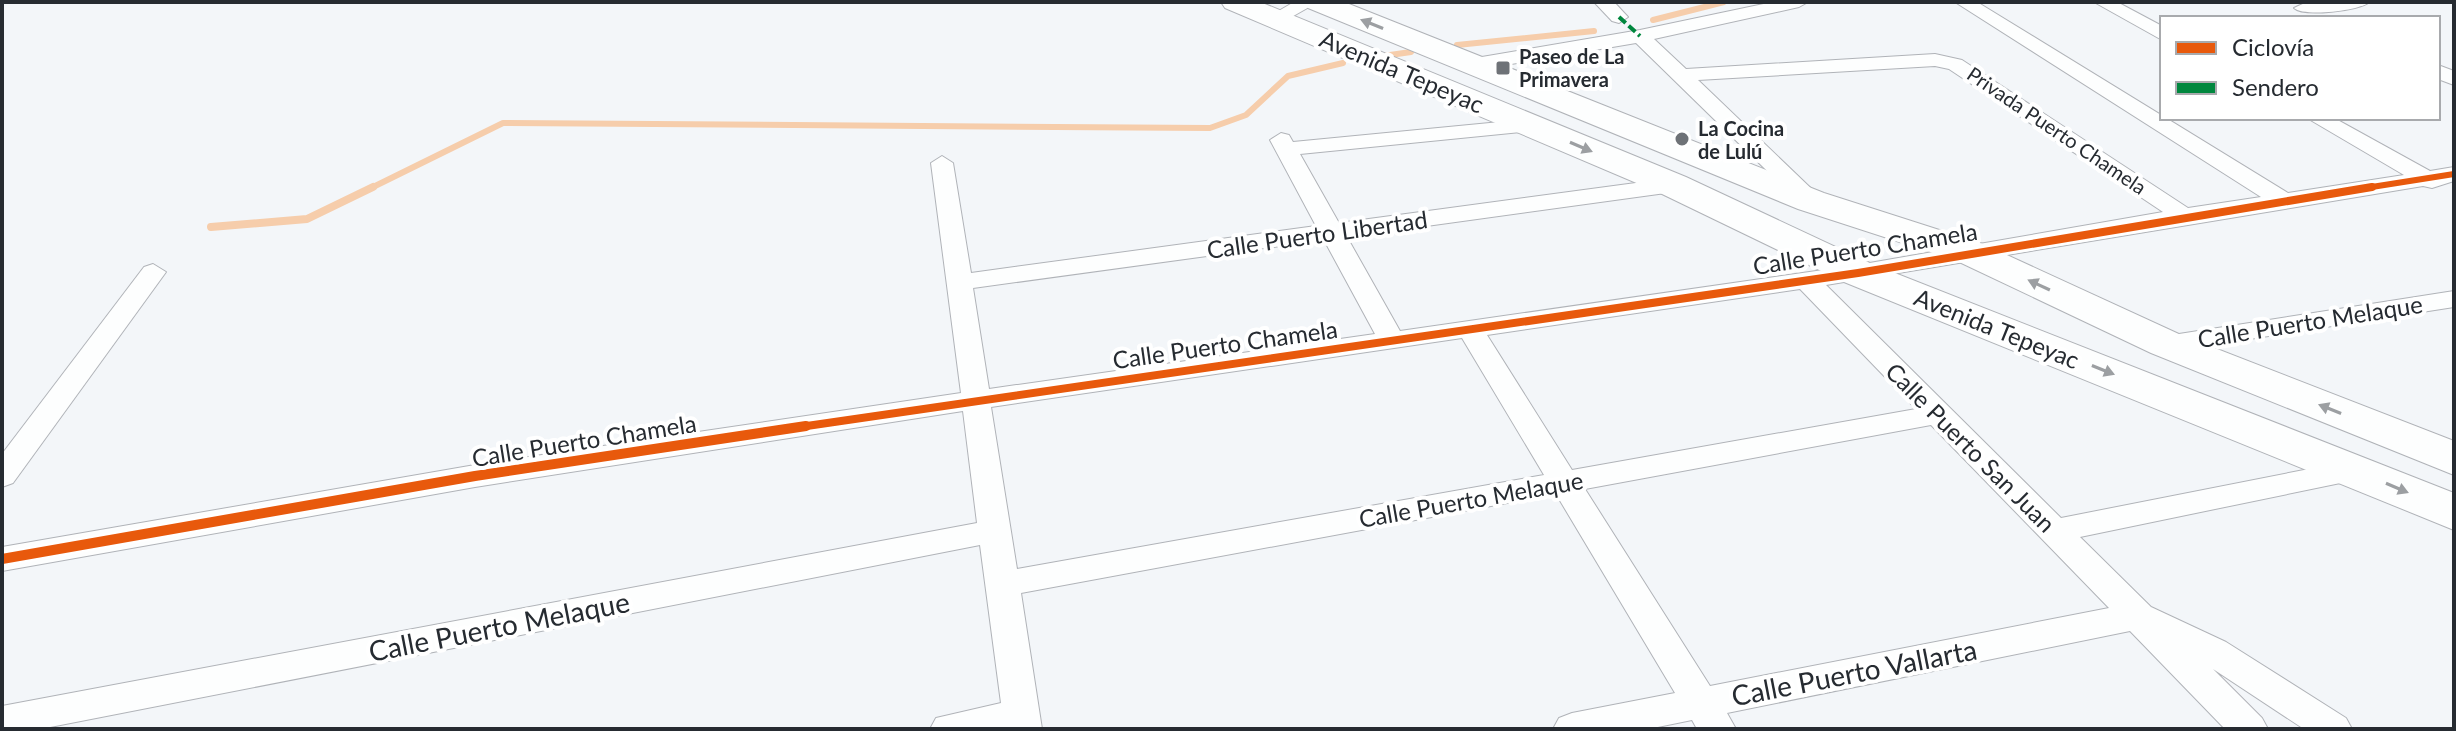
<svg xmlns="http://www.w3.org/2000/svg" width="2456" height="731" viewBox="0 0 2456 731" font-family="Lato,sans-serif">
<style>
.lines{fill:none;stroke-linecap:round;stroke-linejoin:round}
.stream-far1{stroke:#f6cdab;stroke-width:6}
.stream{stroke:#f6cdab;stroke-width:8}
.street-casing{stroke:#b0b3b8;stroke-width:2}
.primary-casing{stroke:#b0b3b8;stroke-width:2}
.street{fill:#fdfefe;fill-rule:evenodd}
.primary{fill:#fdfefe;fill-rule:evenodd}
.quiet{stroke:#00873e;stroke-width:4;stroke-dasharray:9 4;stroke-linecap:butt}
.cycleway-far2-casing{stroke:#fff;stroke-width:10}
.cycleway-far1-casing{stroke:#fff;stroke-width:13}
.cycleway-casing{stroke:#fff;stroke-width:15}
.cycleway-far2{stroke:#e8590c;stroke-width:6}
.cycleway-far1{stroke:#e8590c;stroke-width:8}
.cycleway{stroke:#e8590c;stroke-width:10}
.oneway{fill:#9c9fa2}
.poi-dot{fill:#6e7277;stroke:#fff;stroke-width:3}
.labels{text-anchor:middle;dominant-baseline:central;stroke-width:8;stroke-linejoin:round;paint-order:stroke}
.far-poi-label{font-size:20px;font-weight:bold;fill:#262b31;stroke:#fff;text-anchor:start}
.far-street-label{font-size:20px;fill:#262b31;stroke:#fff}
.street-label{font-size:24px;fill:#262b31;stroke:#fff}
.near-street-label{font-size:28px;fill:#262b31;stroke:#fff}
</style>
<rect width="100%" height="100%" fill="#f3f6f9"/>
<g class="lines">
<g class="stream-far1">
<path d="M1653 20 1724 2"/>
<path d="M1457 45 1594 31"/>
<path d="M1383 56 1411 52"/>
<path d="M369 189 503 123 1210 128 1246 115 1288 76 1343 63"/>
</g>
<path class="stream" d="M211 227 307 219 373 187"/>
<g class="street-casing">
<g id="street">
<path d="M1294 2H1318L1281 23H1267L1265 19Z"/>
<path d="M1594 2H1614L1628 17 1619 23 1612 21Z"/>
<path d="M1773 2H1808L1799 7 1654 39 1686 69 1935 54 1962 60 2188 208 2261 197 1955 2H1977L2288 193 2404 175 2307 118H2334L2430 171 2454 167V181L2432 188 2423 186 1826 285 2061 518 2355 460 2366 463 2370 470 2366 477 2355 480 2080 537 2151 607 2226 642 2346 718 2352 729H2304L2213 669 2262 718 2268 729H2225L2130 631 1727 713 1736 729H1697L1692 720 1648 729H1553L1559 718 1572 713 1675 693 1556 494 1021 593 1042 729H930L936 718 1001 703 980 545 40 729H2V706L977 523 963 411 475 487 2 571V547L475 465 961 393 931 163 942 156 953 163 971 273 1316 226 1270 140 1281 133 1289 135 1293 142 1530 119 1541 125 1530 131 1300 154 1339 223 1673 178 1685 185 1673 192 1347 237 1400 331 1858 265 2163 212 1949 69 1935 66 1698 80 1819 196 1823 201 1811 208 1803 206 1636 43 1470 71 1460 65 1470 59 1640 30ZM1324 240 1375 334 989 389 973 288ZM1800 289 1916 409 1572 470 1487 335ZM1462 338 1544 475 1017 569 991 407ZM1931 425 2109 608 1710 686 1585 489Z"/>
<path d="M2094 2H2117L2162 26V40Z"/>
<path d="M2307 2H2369C2360 11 2303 17 2294 8Z"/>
<path d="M2438 65 2454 71V85L2438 79Z"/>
<path d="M153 264 166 272 13 483 2 487V454L144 267Z"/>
<path d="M2454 291V307L2166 352 2156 350 2152 344 2156 338 2166 336Z"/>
</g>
</g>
<g class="primary-casing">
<g id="primary">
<path d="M1221 2H1260L1686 177 1872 264 2454 493V530L1844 282 1660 193 1225 8Z"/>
<path d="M1304 2H1344L1824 193 1983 244 2181 335 2454 441V475L2151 353 1955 260 1798 209 1308 8Z"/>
</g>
</g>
<use href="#street" class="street"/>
<use href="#primary" class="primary"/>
<path class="quiet" d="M1619 17 1640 36"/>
<g class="cycleway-far2-casing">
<path id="cycleway-far2" d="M2359 189 2454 174"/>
</g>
<g class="cycleway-far1-casing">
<path id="cycleway-far1" d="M793 428 1858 273 2372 187"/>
</g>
<g class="cycleway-casing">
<path id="cycleway" d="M2 559 475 476 806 426"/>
</g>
<use href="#cycleway-far2" class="cycleway-far2"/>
<use href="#cycleway-far1" class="cycleway-far1"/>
<use href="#cycleway" class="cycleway"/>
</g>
<defs><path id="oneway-solid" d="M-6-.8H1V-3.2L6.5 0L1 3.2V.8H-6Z" transform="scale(2)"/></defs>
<g class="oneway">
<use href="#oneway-solid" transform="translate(1372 24) rotate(-158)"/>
<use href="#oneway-solid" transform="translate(1581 147) rotate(23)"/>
<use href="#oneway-solid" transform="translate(2039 285) rotate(-155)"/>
<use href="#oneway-solid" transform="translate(2103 370) rotate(22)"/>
<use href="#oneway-solid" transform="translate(2330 409) rotate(-158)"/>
<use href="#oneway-solid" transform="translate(2397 488) rotate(23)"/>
</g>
<g class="poi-dot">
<rect x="1495" y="60" width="16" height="16" rx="4"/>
<circle cx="1682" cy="139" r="8"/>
</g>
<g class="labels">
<g class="far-poi-label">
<text x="1519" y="56">Paseo de La<tspan x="1519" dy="23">Primavera</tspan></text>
<text x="1698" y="128">La Cocina<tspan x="1698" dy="23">de Lulú</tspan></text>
</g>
<g class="far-street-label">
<text transform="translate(2057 130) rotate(34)">Privada Puerto Chamela</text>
</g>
<g class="street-label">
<text transform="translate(1402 71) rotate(23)">Avenida Tepeyac</text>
<text transform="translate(1317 234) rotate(-8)">Calle Puerto Libertad</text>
<text transform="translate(1865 248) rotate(-9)">Calle Puerto Chamela</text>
<text transform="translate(2310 321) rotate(-9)">Calle Puerto Melaque</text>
<text transform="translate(1997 328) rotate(22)">Avenida Tepeyac</text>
<text transform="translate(1225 344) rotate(-8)">Calle Puerto Chamela</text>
<text transform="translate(584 440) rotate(-9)">Calle Puerto Chamela</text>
<text transform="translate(1971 447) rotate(45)">Calle Puerto San Juan</text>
<text transform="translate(1471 499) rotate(-10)">Calle Puerto Melaque</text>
</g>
<g class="near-street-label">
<text transform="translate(499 626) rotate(-11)">Calle Puerto Melaque</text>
<text transform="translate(1854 672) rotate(-11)">Calle Puerto Vallarta</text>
</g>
</g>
<rect width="2456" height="731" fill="none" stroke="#262b31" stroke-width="8"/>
<rect x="2160" y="16" width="280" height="104" fill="#ffffff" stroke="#a8aaad" stroke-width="2"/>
<rect x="2176" y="42" width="40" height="12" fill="#e8590c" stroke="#a8aaad" stroke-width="2"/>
<text x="2232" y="56" font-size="24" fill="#262b31">Ciclovía</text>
<rect x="2176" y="82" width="40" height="12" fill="#00873e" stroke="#a8aaad" stroke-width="2"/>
<text x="2232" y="96" font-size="24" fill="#262b31">Sendero</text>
</svg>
